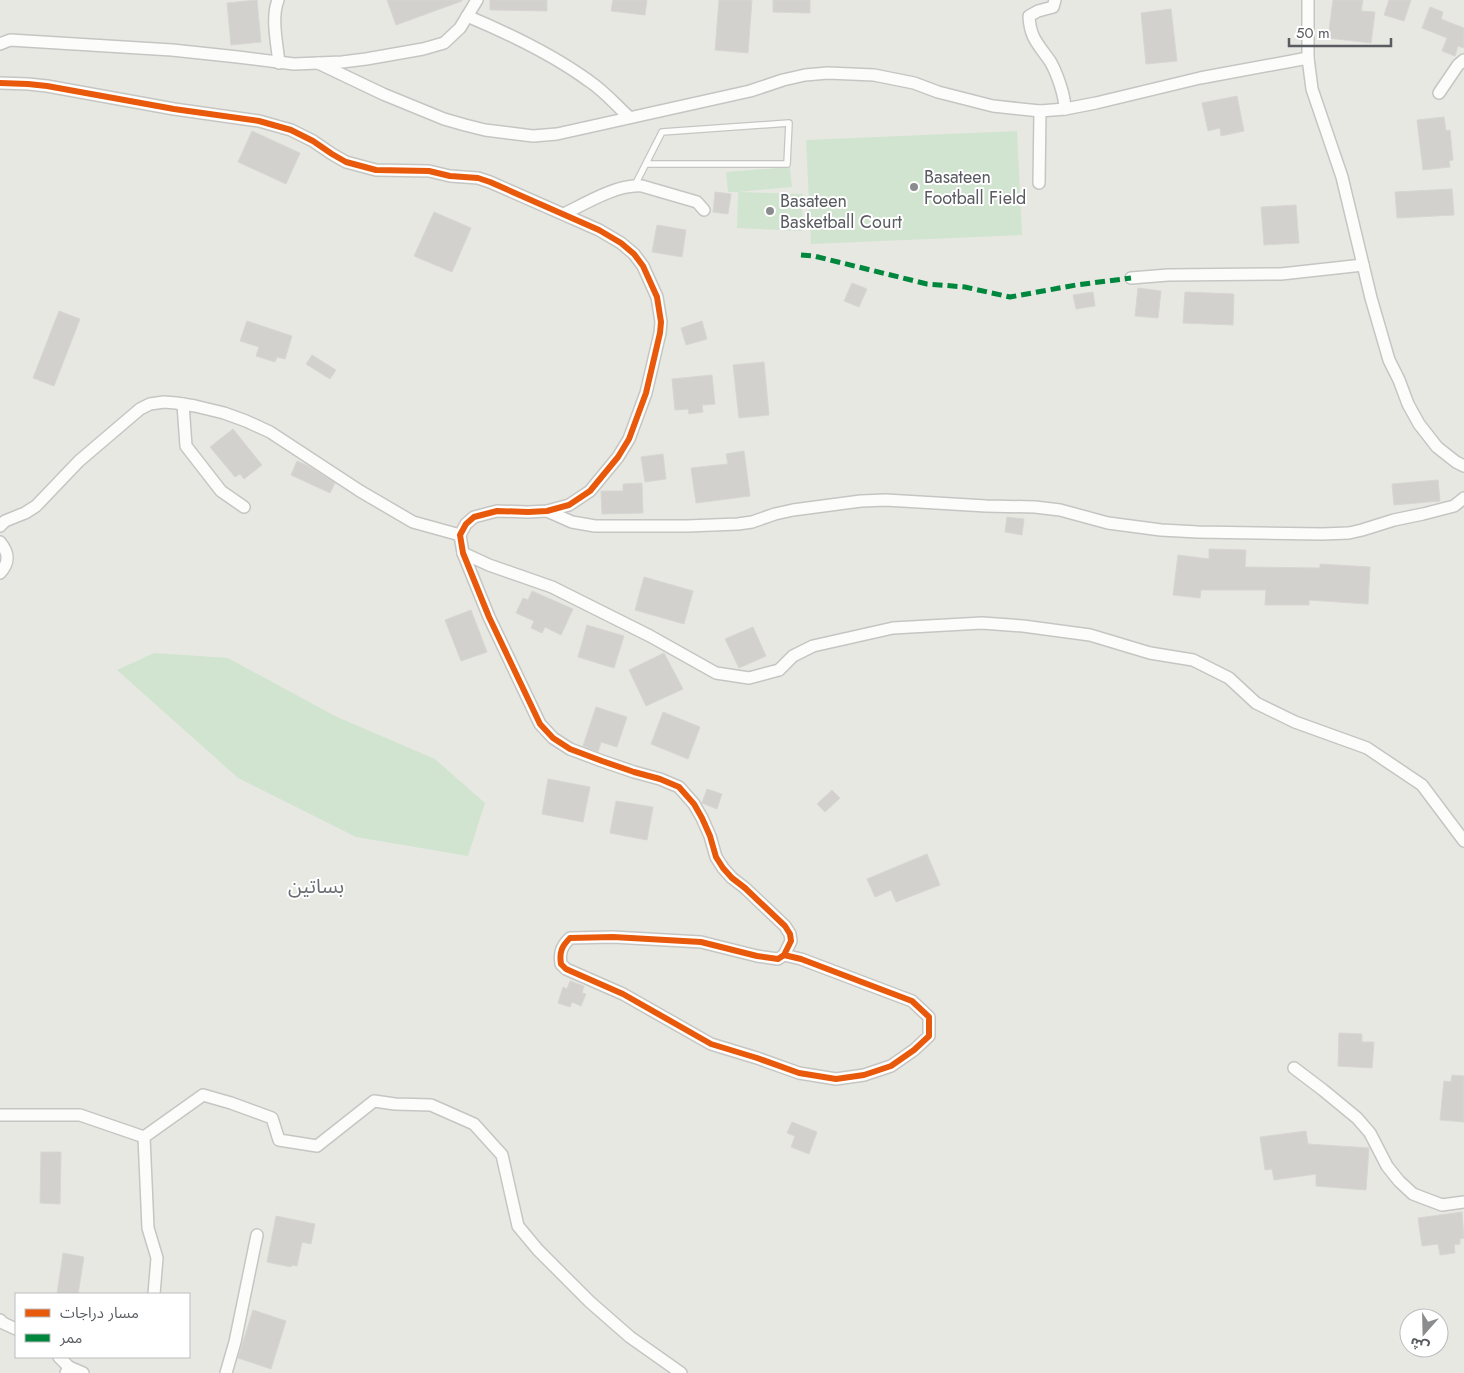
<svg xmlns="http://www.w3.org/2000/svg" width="1464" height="1373" viewBox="0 0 1464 1373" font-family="Jost,'Noto Sans Arabic',sans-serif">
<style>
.green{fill:#d1e4d0}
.building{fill:#d2d1ce;stroke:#d7d6d2}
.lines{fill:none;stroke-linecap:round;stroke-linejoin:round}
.service-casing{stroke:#c5c5c3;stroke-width:8}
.minor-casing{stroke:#c5c5c3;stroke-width:14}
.service{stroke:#fcfcfb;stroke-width:5.5}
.minor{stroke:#fcfcfb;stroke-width:11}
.quiet{stroke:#00873e;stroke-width:5;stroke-dasharray:10 5;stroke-linecap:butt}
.cycleway-casing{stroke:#fff;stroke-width:9}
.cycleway{stroke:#e8590c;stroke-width:6}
.poi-dot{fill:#8b8c8e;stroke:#fff;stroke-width:2}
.labels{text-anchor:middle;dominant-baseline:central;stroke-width:4;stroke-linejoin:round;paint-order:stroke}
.poi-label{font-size:18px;fill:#595b60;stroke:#fff;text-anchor:start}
.quarter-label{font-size:20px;fill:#6a6d72;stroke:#fff}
</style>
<rect width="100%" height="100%" fill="#e8e8e3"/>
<g class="green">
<path d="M1017 131 1022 235 811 244 806 140Z"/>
<path d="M790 167 792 187 738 192 803 194 802 231 737 228 738 192H728L726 172Z"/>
<path d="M154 653 228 658 335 716 435 759 485 803 468 856 356 837 238 778 117 670Z"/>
</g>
<g class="building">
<path d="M257 0 261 42 231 45 227 3Z"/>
<path d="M387 0H462V1L396 25Z"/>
<path d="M490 0H547V11L490 10Z"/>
<path d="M613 0H647L645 15 611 11Z"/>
<path d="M719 0H752L748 53 715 50Z"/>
<path d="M773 0H810V13L773 12Z"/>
<path d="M1333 0H1363L1361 11 1375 12 1371 43 1328 38Z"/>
<path d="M1389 0H1411L1404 21 1384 15Z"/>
<path d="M1430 7 1443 12 1441 19 1464 28V48L1458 46 1455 56 1442 51 1447 38 1422 28Z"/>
<path d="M1171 9 1177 61 1146 64 1141 13Z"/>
<path d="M1237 96 1244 131 1221 136 1220 128 1208 131 1202 103Z"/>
<path d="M1444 117 1446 131 1450 130 1453 160 1449 161 1450 167 1423 170 1417 120Z"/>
<path d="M252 131 300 153 286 184 238 162Z"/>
<path d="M1452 189 1454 215 1397 218 1395 192Z"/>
<path d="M715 192 731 194 728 214 713 212Z"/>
<path d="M1296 205 1299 243 1264 245 1261 207Z"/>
<path d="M434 212 471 228 452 272 414 256Z"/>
<path d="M657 225 686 230 682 257 652 252Z"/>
<path d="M852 283 867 289 859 307 844 301Z"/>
<path d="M1138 288 1161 291 1158 318 1135 316Z"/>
<path d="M1093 292 1095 306 1076 309 1073 295Z"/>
<path d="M1185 292 1234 294 1233 325 1183 323Z"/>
<path d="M59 311 80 319 54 386 33 378Z"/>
<path d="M247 321 292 336 285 359 277 357 275 362 256 356 259 347 240 341Z"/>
<path d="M702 321 707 339 686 345 681 328Z"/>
<path d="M312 355 336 370 330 379 306 364Z"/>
<path d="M764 362 769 415 739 418 733 365Z"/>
<path d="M712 375 715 404 702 405 703 412 689 414 688 409 675 410 672 379Z"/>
<path d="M233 429 262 465 244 479 240 474 235 477 210 447Z"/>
<path d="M744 451 750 496 696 503 691 468 728 464 726 454Z"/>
<path d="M663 454 666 479 645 482 641 457Z"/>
<path d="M297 461 308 466 335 483 330 493 291 475Z"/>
<path d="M1438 480 1440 501 1394 505 1392 484Z"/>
<path d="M642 483 643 513 602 514 601 491H623V484Z"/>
<path d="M1007 517 1024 519 1022 535 1005 532Z"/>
<path d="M1209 549 1246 550 1245 567 1320 568V564L1370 567 1368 604 1309 600V605H1265L1266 590H1201L1200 598 1173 595 1178 555 1209 559Z"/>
<path d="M644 577 693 591 684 624 635 610Z"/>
<path d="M532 591 573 609 561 635 545 627 542 633 531 628 534 621 516 613 523 598 528 600Z"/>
<path d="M471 610 487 652 461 661 445 620Z"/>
<path d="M587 625 624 636 614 668 578 657Z"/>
<path d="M753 627 766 656 739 668 725 639Z"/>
<path d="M664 653 683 689 646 706 629 670Z"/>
<path d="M596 707 627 717 617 747 601 742 598 752 583 746Z"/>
<path d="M663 712 700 727 688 759 651 744Z"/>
<path d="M548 779 590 787 583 822 542 814Z"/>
<path d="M707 789 722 794 717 809 702 803Z"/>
<path d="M832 790 840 798 825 812 817 804Z"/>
<path d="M616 801 653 807 647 840 610 833Z"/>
<path d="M927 854 940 885 896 902 891 890 875 897 867 879Z"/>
<path d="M570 981 584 986 582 993 586 994 581 1006 572 1002 570 1007 558 1003 563 987 567 989Z"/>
<path d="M1339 1033 1362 1034V1042H1374L1372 1068 1338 1066Z"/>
<path d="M1452 1075 1464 1076V1122L1440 1120 1444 1081 1451 1082Z"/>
<path d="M792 1122 817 1132 809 1154 791 1147 795 1136 787 1133Z"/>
<path d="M1306 1131 1308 1144 1369 1148 1366 1190 1316 1186V1174L1274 1180 1272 1169 1265 1170 1260 1137Z"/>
<path d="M41 1152H61L60 1204 40 1203Z"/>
<path d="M1462 1212 1464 1238 1460 1239V1244L1454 1245 1455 1253 1440 1255 1438 1244 1422 1246 1418 1218Z"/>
<path d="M276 1216 315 1224 311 1244 302 1242 297 1266 292 1265 291 1267 267 1262Z"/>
<path d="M63 1253 84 1257 78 1294H57Z"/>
<path d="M253 1310 286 1321 271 1369 238 1358Z"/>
</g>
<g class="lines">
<g class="service-casing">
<path id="service" d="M635 185 662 132 789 123 787 164H646"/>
</g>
<g class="minor-casing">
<g id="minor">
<path d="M278 0C271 18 277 43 279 63"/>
<path d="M1055 0 1053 7 1038 11 1029 16C1030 38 1038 44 1050 61 1057 73 1065 96 1065 109"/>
<path d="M1308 0V58L1312 89 1342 177 1371 298 1389 360 1399 380 1408 404 1419 424 1437 447 1456 462 1464 466"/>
<path d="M467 16C510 34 552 54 589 81 604 91 616 105 629 117"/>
<path d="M0 44 10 40 172 50 238 57 294 64 342 62 366 59 423 49 444 43 460 28 477 0"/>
<path d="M318 63 383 94 444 119 465 125 485 130 533 136 557 134 750 91 783 80 805 75 828 73 874 75 914 83 938 92 993 106 1040 111 1065 109 1096 103 1200 78 1308 58"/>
<path d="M0 83 28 84 47 86 174 109 259 121 291 130 313 141 332 154 346 162 376 170 429 171 450 176 478 178 490 182 599 230 621 243 634 254 643 266 657 297 661 322 660 333 646 393 629 439 618 457 590 491 569 505 547 511 528 512 497 511 474 517 466 524 460 535 463 553 489 617 540 724 553 738 570 749 602 761 634 772 660 779 679 787 694 804 702 818 710 836 716 857 723 868 732 878 745 888 785 926 790 934 791 941 784 955 778 959 757 956 701 942 613 937 570 938C562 946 559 952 561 964L566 969 623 994 711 1044 757 1058 799 1073 836 1079 864 1075 891 1066 914 1050 929 1036V1017L912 1001 801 959 784 955"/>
<path d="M1439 93 1458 65 1464 60"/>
<path d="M1039 183 1040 111"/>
<path d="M564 214C586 203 617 184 642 186L697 202 704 210"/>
<path d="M1131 278 1168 275 1281 274 1363 265"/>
<path d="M183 404 186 446 221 491 244 507"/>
<path d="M547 511 572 522 595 526H687L738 524 752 522 775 514 793 510 861 501 886 500 986 506 1035 507 1060 510 1108 523 1161 530 1198 532 1322 534 1349 533 1362 530 1394 520 1423 514 1454 506 1464 498"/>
<path d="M0 526 5 521 25 513 36 506 79 461 140 409 150 404 164 402 176 403 195 406 224 413 246 421 270 432 360 491 413 522 460 535"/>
<path d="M0 542C9 553 10 562 0 573"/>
<path d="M463 553 489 565 552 587 650 636 716 673 749 678 779 670 793 656 813 646 893 628 982 623 1023 626 1090 635 1150 653 1193 660 1229 678 1256 703 1295 722 1367 748 1422 785 1464 841"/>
<path d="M1294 1068 1323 1090 1357 1118 1370 1133 1387 1166 1399 1181 1413 1194 1442 1205 1464 1202"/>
<path d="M0 1115H80L144 1137"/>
<path d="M154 1294 157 1258 148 1228 144 1137 203 1095 231 1103 272 1118 279 1140 317 1146 374 1101 395 1104 431 1105 474 1124 502 1155 518 1226 538 1250 590 1302 630 1337 681 1373"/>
<path d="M0 1320 3 1323 16 1329"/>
<path d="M59 1357 69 1367"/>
<path d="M66 1373 69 1367 83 1373"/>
<path d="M226 1373 235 1342 257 1235"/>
</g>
</g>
<use href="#service" class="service"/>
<use href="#minor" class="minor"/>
<path class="quiet" d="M801 255 814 256 927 284 965 287 1010 297 1076 285 1131 278"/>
<g class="cycleway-casing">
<path id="cycleway" d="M0 83 28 84 47 86 174 109 259 121 291 130 313 141 332 154 346 162 376 170 429 171 450 176 478 178 490 182 599 230 621 243 634 254 643 266 657 297 661 322 660 333 646 393 629 439 618 457 590 491 569 505 547 511 528 512 497 511 474 517 466 524 460 535 463 553 489 617 540 724 553 738 570 749 602 761 634 772 660 779 679 787 694 804 702 818 710 836 716 857 723 868 732 878 745 888 785 926 790 934 791 941 784 955 778 959 757 956 701 942 613 937 570 938C562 946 559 952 561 964L566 969 623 994 711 1044 757 1058 799 1073 836 1079 864 1075 891 1066 914 1050 929 1036V1017L912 1001 801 959 784 955"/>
</g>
<use href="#cycleway" class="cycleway"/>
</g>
<g class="poi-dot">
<circle cx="914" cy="187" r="5"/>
<circle cx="770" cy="211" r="5"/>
</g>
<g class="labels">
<g class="poi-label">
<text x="924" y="177">Basateen<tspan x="924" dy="21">Football Field</tspan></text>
<text x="780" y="201">Basateen<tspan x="780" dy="21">Basketball Court</tspan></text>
</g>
<g class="quarter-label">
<text x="316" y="886">بساتين</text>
</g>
</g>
<rect x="15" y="1293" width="175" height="65" fill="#ffffff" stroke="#bdbdbf"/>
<rect x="25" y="1309" width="25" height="8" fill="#e8590c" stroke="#bdbdbf"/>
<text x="60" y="1318" font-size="15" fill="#595b60">مسار دراجات</text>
<rect x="25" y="1334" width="25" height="8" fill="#00873e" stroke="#bdbdbf"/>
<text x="60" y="1343" font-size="15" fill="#595b60">ممر</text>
<g transform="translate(1424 1333) rotate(200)"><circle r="24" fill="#ffffff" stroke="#bdbdbf"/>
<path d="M0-4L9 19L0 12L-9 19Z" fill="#8b8c8e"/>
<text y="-8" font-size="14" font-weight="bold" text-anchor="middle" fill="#595b60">ش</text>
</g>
<path d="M1289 38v8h102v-8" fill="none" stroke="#595b60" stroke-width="2.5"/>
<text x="1296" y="38" font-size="15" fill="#595b60" stroke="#ffffff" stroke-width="4" paint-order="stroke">50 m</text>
</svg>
